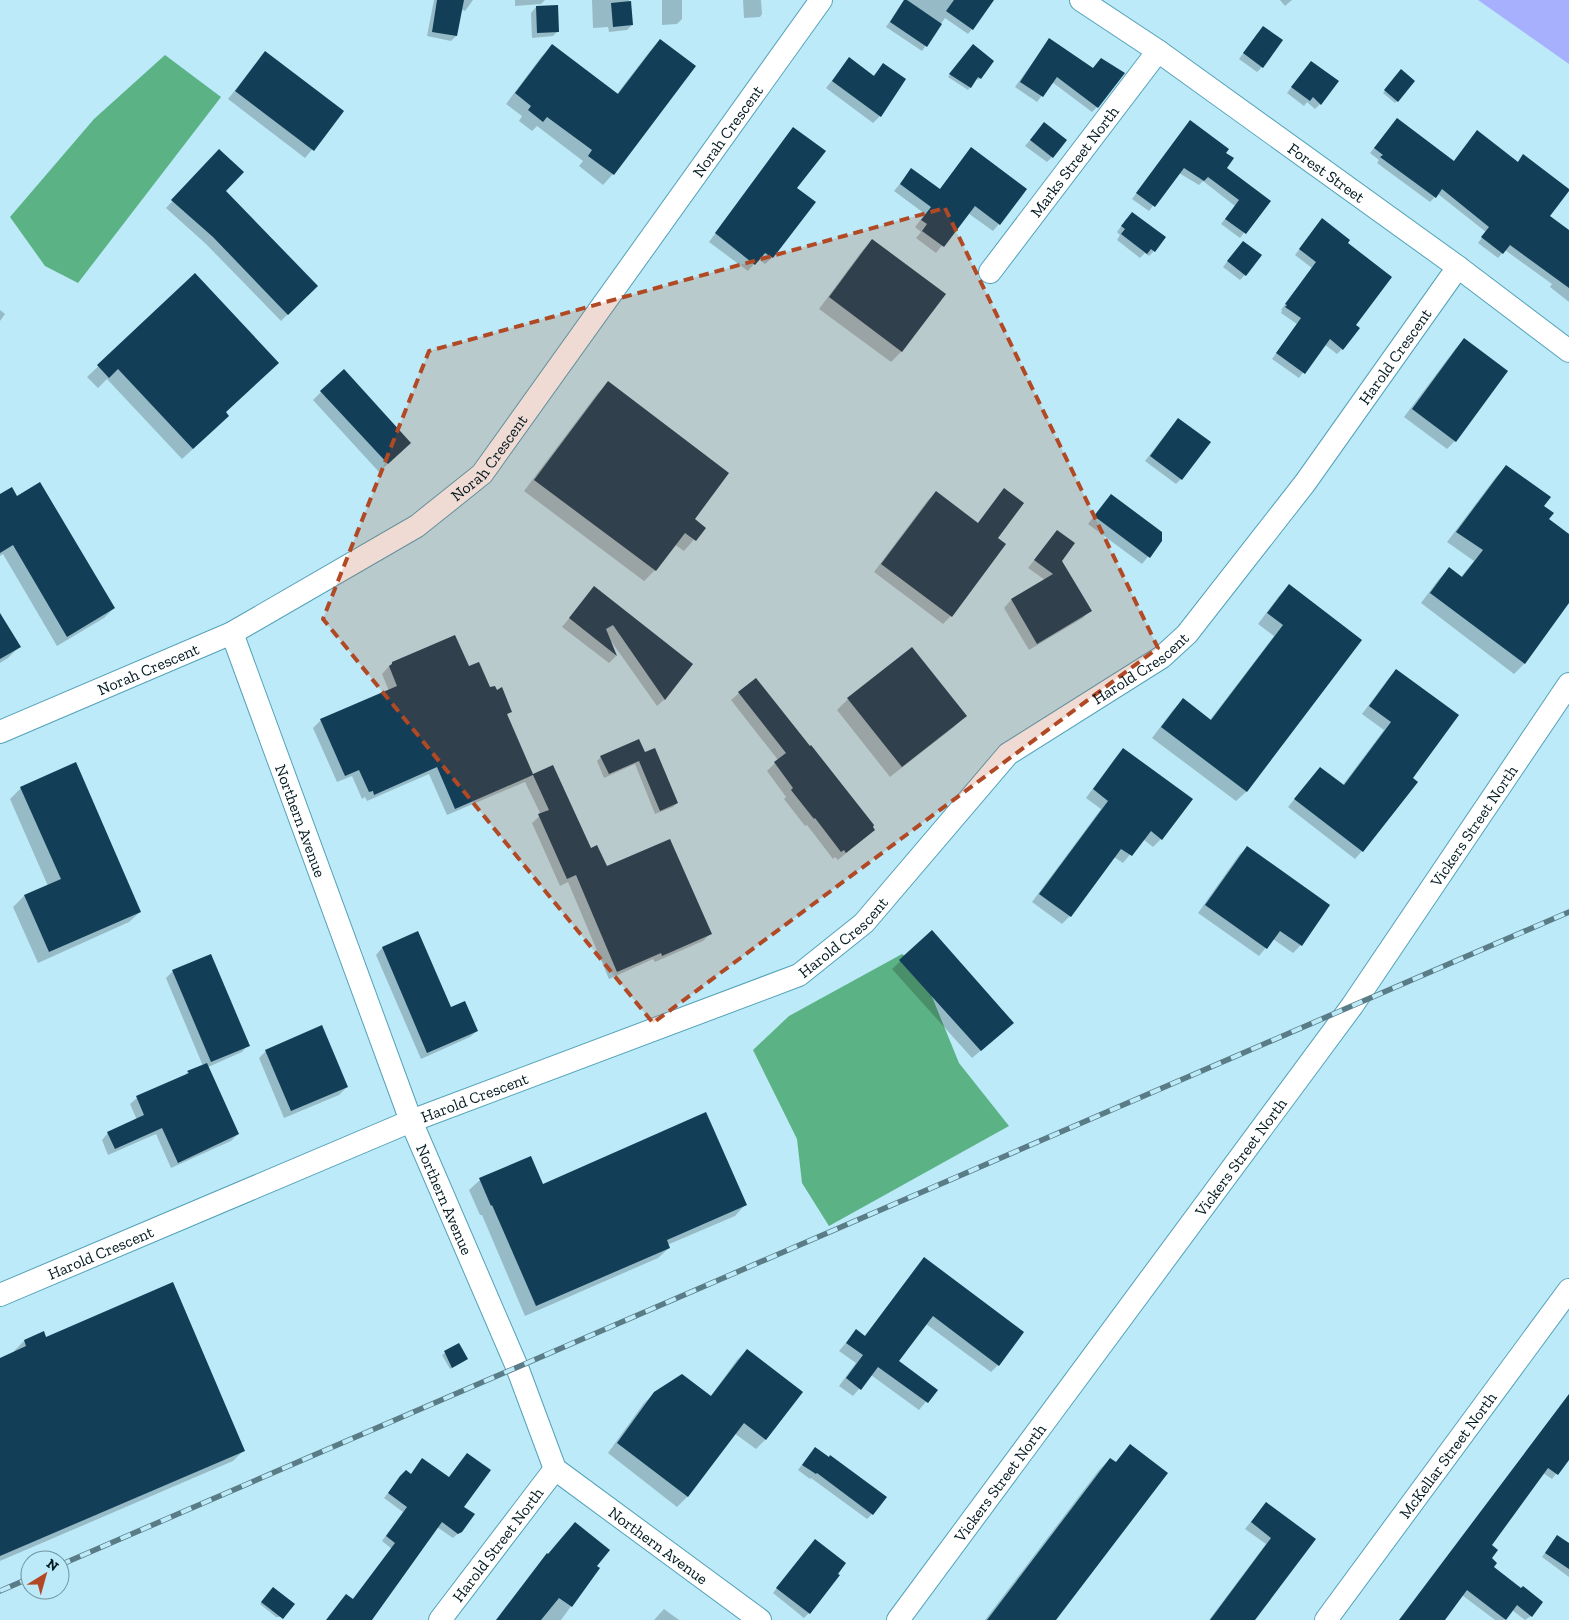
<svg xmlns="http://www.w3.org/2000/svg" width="1569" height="1620" viewBox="0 0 1569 1620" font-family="'Zilla Slab',serif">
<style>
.forest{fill:#5bb385}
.water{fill:#a7b0fc}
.shadow{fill:#0003}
.building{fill:#123e58}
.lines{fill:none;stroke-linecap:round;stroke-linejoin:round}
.street-casing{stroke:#53a2b9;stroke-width:24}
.street{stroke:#fff;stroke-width:22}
.rail-casing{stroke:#5a7c86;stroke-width:5.5}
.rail{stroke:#bceaf8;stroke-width:4;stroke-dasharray:11;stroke-linecap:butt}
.marked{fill:#b14925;fill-opacity:0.2;stroke:#b14925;stroke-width:4;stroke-dasharray:10 6;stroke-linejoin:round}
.labels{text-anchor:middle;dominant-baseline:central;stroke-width:5;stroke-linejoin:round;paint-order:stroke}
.street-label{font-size:16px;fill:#01181f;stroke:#bceaf8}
</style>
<rect width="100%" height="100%" fill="#bceaf8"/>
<g class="forest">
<path d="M165 55 221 97 78 283 45 266 10 217 94 119Z"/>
<path d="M902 954 919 965 959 1063 1009 1126 829 1226 802 1183 797 1139 753 1050 789 1016Z"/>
</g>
<path class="water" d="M1478 0H1569V64Z"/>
<g class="shadow">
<path d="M434 0H473L465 11 461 9 456 36 451 41 427 36Z"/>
<path d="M515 0H545L541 4 515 6Z"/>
<path d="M592 0H629L632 25 627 30 609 32 608 27 593 28Z"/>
<path d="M662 0H682V19L677 24 662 25Z"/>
<path d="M743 0H761L762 14 760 17 744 18Z"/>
<path d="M904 0H982L972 29 968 34 945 18 922 51 886 27Z"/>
<path d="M1280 0H1292L1285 6Z"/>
<path d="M536 7 558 31 553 36 532 38 531 13Z"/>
<path d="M1258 33 1262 67 1257 72 1239 59Z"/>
<path d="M660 40 694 66 613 174 603 185 579 166 583 161 537 126 532 131 519 121 522 116 506 104 542 56 553 46 617 94 650 51Z"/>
<path d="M1049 40 1097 107 1092 112 1052 82 1037 102 1015 87Z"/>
<path d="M971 48 980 78 978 80 976 79 968 90 948 77Z"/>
<path d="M265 53 343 112 305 158 228 99Z"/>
<path d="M849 59 873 76 884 64 904 80 880 116 873 123 826 88Z"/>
<path d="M1306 68 1320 104 1315 109 1307 102 1304 106 1287 93Z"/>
<path d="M1399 73 1397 101 1395 103 1383 93Z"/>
<path d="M1044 123 1052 157 1047 162 1025 146Z"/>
<path d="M1393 124 1453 162 1473 136 1517 163 1523 156 1548 216 1569 232V302L1550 287 1552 284 1505 250 1498 258 1478 243 1486 232 1438 194 1430 202 1377 163 1379 160 1370 153Z"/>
<path d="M1186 127 1224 153 1225 168 1269 201 1240 238 1221 224 1235 206 1203 181 1199 185 1179 173 1149 211 1132 199Z"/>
<path d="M793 128 796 188 814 202 772 258 765 264 758 259 748 271 709 242 787 135Z"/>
<path d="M971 149 999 224 993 231 968 213 936 253 916 238 921 232 915 227 925 214 894 191 911 170 939 190Z"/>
<path d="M212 158 224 191 316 286 281 321 206 244 166 208Z"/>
<path d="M1127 218 1154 251 1149 256 1145 253 1140 258 1117 240 1120 235 1117 232Z"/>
<path d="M1317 225 1354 325 1342 349 1337 354 1324 344 1299 378 1272 359 1297 324 1281 313 1282 311 1281 310 1312 268 1295 255Z"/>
<path d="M873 240 902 351 891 362 819 309 862 251Z"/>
<path d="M1238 248 1245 275 1240 280 1223 267Z"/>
<path d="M195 275 217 427 182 459 107 379 98 388 87 377Z"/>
<path d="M0 310 5 314 0 321Z"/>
<path d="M1464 340 1455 441 1447 449 1404 417 1456 348Z"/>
<path d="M608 383 693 520 704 528 684 551 674 544 655 570 644 581 524 491 597 394Z"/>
<path d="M321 392 402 451 379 472 313 400Z"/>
<path d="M1173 425 1181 479 1176 484 1145 461Z"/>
<path d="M1506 467 1542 506 1547 519 1569 536V602L1524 664 1514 674 1421 603 1439 579 1449 569 1461 577 1474 561 1447 542 1496 477Z"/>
<path d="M1005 489 996 539 1005 545 951 616 943 624 874 572 928 500 936 493 977 524Z"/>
<path d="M0 495 17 498 114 608 104 618 57 646 3 554 0 556Z"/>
<path d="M1105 502 1161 541 1142 564 1088 524Z"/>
<path d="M1057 531 1060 561 1090 610 1083 618 1029 650 1004 608 1011 600 1045 580 1028 568Z"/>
<path d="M1289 586 1360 640 1246 792 1236 801 1152 738 1173 710 1183 700 1210 720 1274 636 1258 624 1279 596Z"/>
<path d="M594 588 665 699 657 706 611 641 616 656 609 663 562 627Z"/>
<path d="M0 615 19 647 8 658 0 663Z"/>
<path d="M392 663 468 667 511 711 506 716 532 776 552 766 590 849 606 868 710 934 703 941 655 962 653 959 609 979 568 882 560 886 532 823 541 815 525 782 447 815 429 774 367 801 365 797 362 799 352 776 337 782 313 728 321 720 389 691 382 674Z"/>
<path d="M1396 671 1411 779 1362 851 1355 859 1288 807 1320 768 1342 786 1384 730 1362 714 1389 678Z"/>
<path d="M739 693 810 748 874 830 838 860 835 857 833 859 807 825 805 826 784 799 786 797 767 771 778 760 731 700Z"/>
<path d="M848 699 965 716 954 727 890 777 837 710Z"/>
<path d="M1124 749 1161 839 1153 847 1143 839 1123 863 1114 857 1070 916 1062 924 1032 902 1101 809 1086 798 1116 757Z"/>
<path d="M644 753 677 803 673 807 655 814 635 764 604 778 597 761 601 757Z"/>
<path d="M21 788 140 912 129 922 38 963 13 907 24 896 48 886 10 799Z"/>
<path d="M1247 848 1329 906 1301 945 1293 953 1273 939 1259 956 1198 913 1239 855Z"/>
<path d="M932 932 1004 1031 972 1058 892 969Z"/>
<path d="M418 933 451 1009 477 1031 470 1037 421 1059 376 955 382 948Z"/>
<path d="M173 971 248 1045 242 1052 208 1067 238 1134 231 1141 171 1168 156 1134 108 1155 102 1140 108 1133 137 1120 130 1104 137 1098 184 1077 188 1072 203 1066 166 978Z"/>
<path d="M266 1051 347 1087 339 1095 284 1118 259 1058Z"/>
<path d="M480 1180 542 1185 745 1205 735 1216 667 1245 669 1248 658 1258 525 1316 482 1215H480L469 1190Z"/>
<path d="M917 1267 998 1365 991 1372 926 1324 898 1362 936 1390 919 1410 871 1375 853 1396 839 1386 856 1363 839 1351 856 1331 864 1337Z"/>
<path d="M45 1338 244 1450 233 1461 0 1561V1359L14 1353V1351L24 1341Z"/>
<path d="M458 1345 464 1361 450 1369 442 1355Z"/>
<path d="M747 1350 766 1439 756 1449 734 1433 687 1497 677 1507 608 1453 644 1403 655 1393 710 1397 737 1360Z"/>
<path d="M1569 1395V1458L1552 1479 1543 1473 1490 1546V1559L1492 1568 1531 1616 1525 1620 1512 1610 1504 1620H1495L1462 1595 1443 1620H1400Z"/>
<path d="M1130 1446 1055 1620H985L1099 1470 1110 1459 1115 1463Z"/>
<path d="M810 1454 872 1514 867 1519 811 1478 810 1479 798 1470Z"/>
<path d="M401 1477 462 1507 461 1531 453 1538 437 1527 370 1620H328L352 1600 392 1549 382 1541 403 1512 384 1498Z"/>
<path d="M1266 1503 1314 1539 1254 1620H1209L1266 1544 1245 1529Z"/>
<path d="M1554 1540 1569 1545V1577L1542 1557Z"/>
<path d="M810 1546 809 1613 804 1618 773 1593Z"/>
<path d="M595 1566 598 1569 561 1620H496Z"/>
<path d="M271 1590 282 1617H276L260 1604Z"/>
<path d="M664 1609 679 1620H654Z"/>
</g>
<g class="building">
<path d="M437 0H464L457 36 432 32Z"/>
<path d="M904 0H907L942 24 927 47 890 22Z"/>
<path d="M954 0H994L973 30 946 11Z"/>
<path d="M631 1 633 25 613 27 611 3Z"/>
<path d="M558 5 559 32 537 33 536 6Z"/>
<path d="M1263 26 1283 40 1263 68 1243 53Z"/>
<path d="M1049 38 1093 68 1101 58 1125 73 1098 108 1057 77 1043 97 1020 82Z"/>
<path d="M660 39 696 66 614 175 588 156 592 150 547 117 543 122 528 110 531 106 515 93 552 44 618 94Z"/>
<path d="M973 44 994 61 981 79 978 77 971 88 949 74Z"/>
<path d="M265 51 344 111 314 151 235 91Z"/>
<path d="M849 57 874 76 883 63 906 79 881 117 832 81Z"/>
<path d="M1311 61 1339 81 1321 105 1313 97 1310 101 1291 87Z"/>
<path d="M1401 69 1415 81 1398 102 1384 90Z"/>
<path d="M1397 118 1454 161 1477 130 1518 162 1523 154 1569 189V191L1550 216 1569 230V288L1510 245 1503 254 1481 237 1489 227 1442 189 1436 198 1380 157 1383 155 1374 148Z"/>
<path d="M1190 120 1229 149 1226 153 1234 158 1227 168 1271 201 1246 234 1225 219 1239 200 1208 177 1204 181 1184 168 1155 207 1136 193Z"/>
<path d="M1044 122 1067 140 1053 158 1030 140Z"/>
<path d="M793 127 826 151 797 188 816 202 773 258 765 253 755 265 715 233Z"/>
<path d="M971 147 1027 189 1000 225 975 206 944 247 922 231 927 224 921 220 931 207 900 184 911 168 940 189Z"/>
<path d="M219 149 244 172 226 191 318 286 288 315 213 237 171 200Z"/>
<path d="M1132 212 1166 237 1155 252 1151 249 1147 254 1121 234 1125 229 1121 226Z"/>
<path d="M1322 218 1350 240 1348 243 1392 277 1356 325 1360 328 1343 350 1330 339 1305 374 1276 353 1301 318 1285 307 1287 305 1285 304 1316 262 1299 249Z"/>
<path d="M872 239 946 294 902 352 829 297Z"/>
<path d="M1243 241 1262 255 1246 276 1227 261Z"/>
<path d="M195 273 279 363 226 412 229 416 193 449 118 369 109 378 97 365Z"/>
<path d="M1464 338 1508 371 1456 442 1412 409Z"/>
<path d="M344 369 411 443 388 464 320 391Z"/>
<path d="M608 381 729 473 695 519 706 528 696 541 685 533 656 571 534 480Z"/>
<path d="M1178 418 1211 442 1182 480 1150 456Z"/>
<path d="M1506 465 1551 497 1544 506 1554 513 1549 519 1569 534V603L1525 664 1430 593 1449 567 1462 577 1483 550 1456 532Z"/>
<path d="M40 482 115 608 67 637 13 545 0 553V494L12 487 17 496Z"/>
<path d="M1004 488 1024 503 998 538 1006 544 952 617 881 564 936 491 978 523Z"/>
<path d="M1111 494 1162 532V541L1150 558 1094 516Z"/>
<path d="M1057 530 1075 543 1062 561 1092 611 1037 644 1011 599 1053 574 1034 560Z"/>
<path d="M1289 584 1362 640 1247 792 1161 727 1183 698 1211 720 1283 625 1267 613Z"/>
<path d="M594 586 693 664 665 700 613 625 606 629 617 656 569 618Z"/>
<path d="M0 613 21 647 0 659Z"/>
<path d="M455 635 469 666 479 662 490 687 495 686 497 690 502 687 512 712 507 714 533 774 553 765 591 848 597 845 607 866 670 839 712 934 662 956 661 953 617 972 576 875 567 879 538 814 549 810 533 775 455 809 437 767 374 795 373 791 369 792 359 770 345 776 320 719 397 686 389 666 392 664V662Z"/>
<path d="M912 647 967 716 902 767 847 698Z"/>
<path d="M1396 669 1459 715 1413 778 1418 782 1363 852 1294 799 1320 767 1344 785 1391 722 1369 706Z"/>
<path d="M756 678 810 746 811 745 874 825 873 827 875 830 846 853 844 850 841 852 815 818 814 819 791 790 793 788 774 762 786 753 738 692Z"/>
<path d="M639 739 645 752 655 748 678 803 660 811 639 761 609 774 600 756Z"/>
<path d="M1123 748 1193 799 1162 840 1151 831 1132 856 1121 849 1071 917 1039 894 1108 801 1093 789Z"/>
<path d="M76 762 141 912 49 952 24 895 61 879 20 787Z"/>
<path d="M1247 846 1330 905 1302 946 1280 931 1267 949 1205 905Z"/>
<path d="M932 930 1014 1023 981 1051 899 960Z"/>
<path d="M418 931 451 1007 465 1001 478 1031 427 1053 382 947Z"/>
<path d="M211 954 250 1046 211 1062 172 970Z"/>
<path d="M322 1025 348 1087 291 1111 265 1050Z"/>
<path d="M207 1063 239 1134 178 1163 162 1128 115 1149 107 1132 144 1115 136 1096 189 1073 187 1071Z"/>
<path d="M706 1112 747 1205 667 1240 670 1248 536 1306 492 1205 491 1206 479 1178 531 1156 543 1184Z"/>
<path d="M924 1257 1024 1332 999 1366 933 1316 899 1361 938 1390 928 1403 878 1367 861 1390 846 1378 863 1355 846 1343 856 1329 865 1336Z"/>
<path d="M173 1282 245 1451 0 1556V1358L26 1346 24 1340 44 1331 46 1337Z"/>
<path d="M459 1343 468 1359 452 1368 444 1351Z"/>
<path d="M747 1349 803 1392 766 1440 744 1423 688 1497 617 1443 654 1392 682 1374 711 1396Z"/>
<path d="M1569 1394V1460L1558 1475 1548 1468 1492 1545 1498 1550 1492 1558 1497 1563 1494 1567 1521 1588 1523 1586 1543 1602 1532 1617 1517 1605 1506 1620 1467 1590 1445 1620H1399Z"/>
<path d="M1130 1444 1168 1473 1056 1620H987L1110 1458 1116 1462Z"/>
<path d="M815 1447 829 1457 830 1455 887 1497 873 1515 817 1473 816 1474 802 1465Z"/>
<path d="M467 1453 491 1470 464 1507 475 1514 462 1532 458 1534 442 1522 372 1620H326L346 1594 353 1599 395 1543 386 1536 407 1507 388 1493 400 1476 406 1470 411 1474 422 1458 449 1477Z"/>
<path d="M1266 1502 1316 1539 1255 1620H1210L1271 1538 1251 1522Z"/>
<path d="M575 1522 610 1550 597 1566 600 1568 572 1607 559 1598 541 1620H496L547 1553 548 1554Z"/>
<path d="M1557 1535 1569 1543V1569L1545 1553Z"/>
<path d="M815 1539 846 1563 838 1574 840 1575 810 1614 776 1588Z"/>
<path d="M273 1587 295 1604 283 1619 261 1602Z"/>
</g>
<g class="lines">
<g class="street-casing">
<g id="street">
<path id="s1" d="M1081 0 1158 51 1458 267 1569 351"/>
<path id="s2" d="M990 272 1158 51"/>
<path id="s3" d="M232 633 411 1121 517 1367 555 1469 760 1620"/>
<path id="s4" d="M0 732 232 633 417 526 482 474 821 0"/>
<path id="s5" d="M0 1295 411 1121 799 975 864 923 1008 754 1162 657 1187 634 1305 483 1458 267"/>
<path id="s6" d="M440 1620 555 1469"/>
<path id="s7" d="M898 1620 1352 1006 1569 684"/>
<path id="s8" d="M1326 1620 1569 1290"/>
</g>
</g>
<use href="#street" class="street"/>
<g class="rail-casing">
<g id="rail">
<path d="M60 1565 1569 912"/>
<path d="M0 1591 30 1578"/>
</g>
</g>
<use href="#rail" class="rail"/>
</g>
<path class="marked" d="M945 208 1158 648 653 1023 323 619 429 351Z"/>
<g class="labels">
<g class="street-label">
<text stroke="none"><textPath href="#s4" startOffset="971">Norah Crescent</textPath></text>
<text stroke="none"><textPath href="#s2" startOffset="139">Marks Street North</textPath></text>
<text stroke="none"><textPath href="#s1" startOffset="300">Forest Street</textPath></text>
<text stroke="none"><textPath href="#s5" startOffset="1729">Harold Crescent</textPath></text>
<text stroke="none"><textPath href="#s4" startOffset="566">Norah Crescent</textPath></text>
<text stroke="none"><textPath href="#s5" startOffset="1324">Harold Crescent</textPath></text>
<text stroke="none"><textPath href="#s4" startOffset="161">Norah Crescent</textPath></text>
<text stroke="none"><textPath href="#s3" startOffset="200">Northern Avenue</textPath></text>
<text stroke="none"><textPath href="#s7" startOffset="981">Vickers Street North</textPath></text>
<text stroke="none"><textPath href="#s5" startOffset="919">Harold Crescent</textPath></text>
<text stroke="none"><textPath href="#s5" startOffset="514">Harold Crescent</textPath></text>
<text stroke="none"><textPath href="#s7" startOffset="576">Vickers Street North</textPath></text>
<text stroke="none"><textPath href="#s3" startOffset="605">Northern Avenue</textPath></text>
<text stroke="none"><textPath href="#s5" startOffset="109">Harold Crescent</textPath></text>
<text stroke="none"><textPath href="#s8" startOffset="205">McKellar Street North</textPath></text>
<text stroke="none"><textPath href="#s7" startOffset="171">Vickers Street North</textPath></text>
<text stroke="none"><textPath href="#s6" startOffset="95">Harold Street North</textPath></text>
<text stroke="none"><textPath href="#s3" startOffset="1025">Northern Avenue</textPath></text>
</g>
</g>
<g transform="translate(45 1575) rotate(37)"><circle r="24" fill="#bceaf8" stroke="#7196a1"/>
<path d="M0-4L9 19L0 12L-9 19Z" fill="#b14925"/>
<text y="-8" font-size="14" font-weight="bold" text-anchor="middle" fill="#01181f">N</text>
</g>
</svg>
